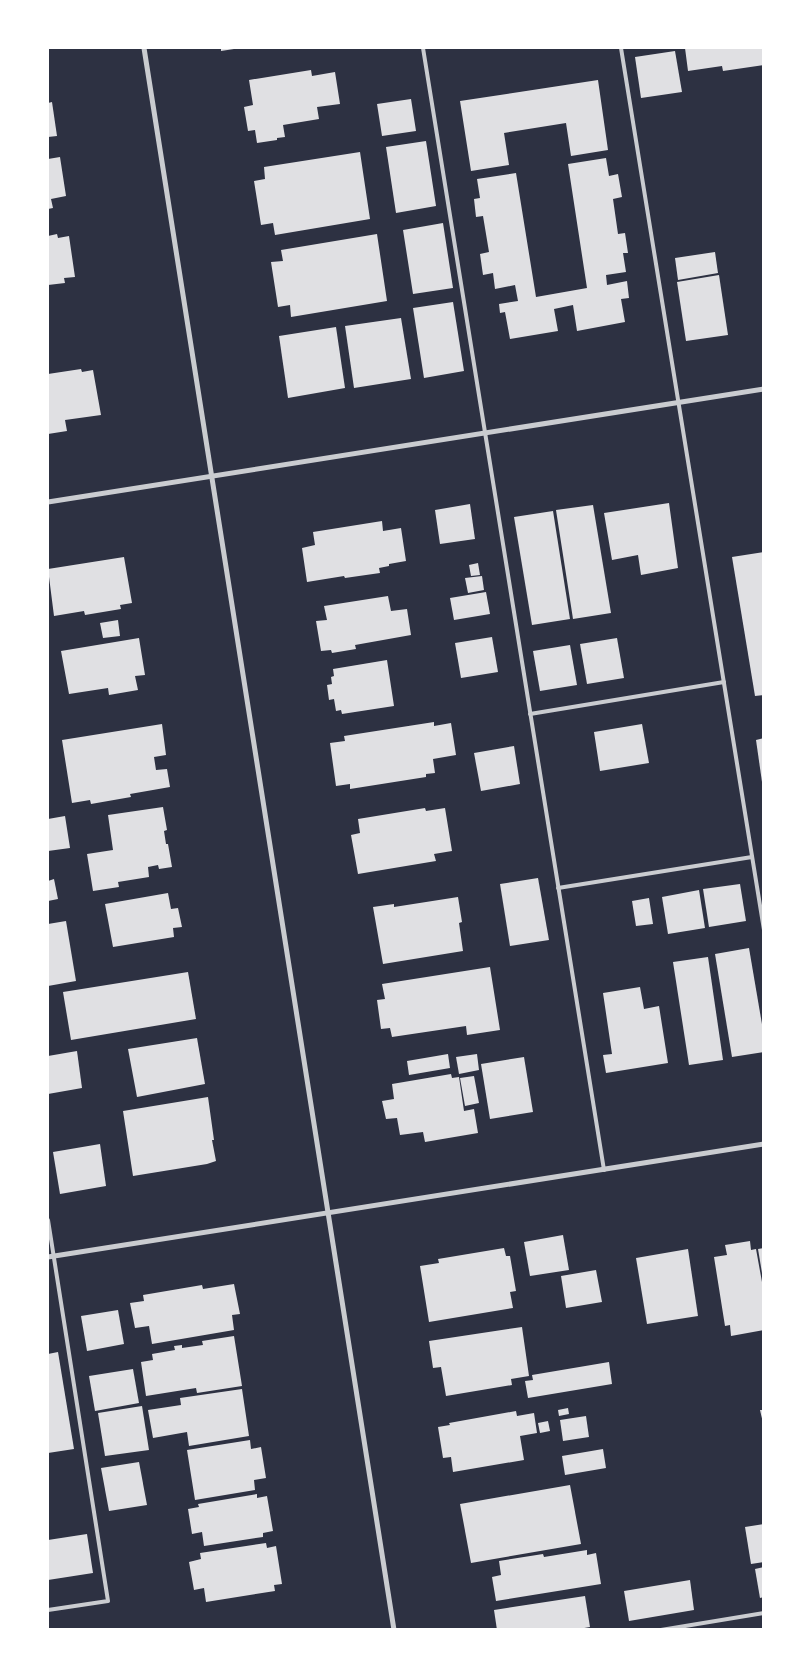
<svg xmlns="http://www.w3.org/2000/svg" width="811" height="1677" viewBox="0 0 811 1677" font-family="'Work Sans',sans-serif">
<style>
.building{fill:#e0e0e3}
.lines{fill:none;stroke-linecap:round;stroke-linejoin:round}
.service{stroke:#caccd0;stroke-width:4}
.minor{stroke:#caccd0;stroke-width:5}
</style>
<rect width="100%" height="100%" fill="#2d3142"/>
<g class="building">
<path d="M221 48H234V49L221 51Z"/>
<path d="M685 48H764V65L723 71 722 66 688 71Z"/>
<path d="M675 51 682 92 641 98 635 57Z"/>
<path d="M311 70 312 76 335 72 340 104 317 107 319 119 283 125 285 137 277 138V140L257 143 255 130 248 131 244 107 253 105 249 80Z"/>
<path d="M598 80 608 150 571 156 566 123 504 133 509 165 471 171 460 101Z"/>
<path d="M411 99 416 131 382 136 377 104Z"/>
<path d="M52 102 57 136 48 137V103Z"/>
<path d="M426 141 436 206 396 213 386 147Z"/>
<path d="M360 152 370 219 275 235 273 223 261 225 254 181 265 179 264 167Z"/>
<path d="M60 157 66 196 51 199 53 208 48 209V159Z"/>
<path d="M606 158 609 176 618 174 622 197 613 199 618 234 625 233 628 253H623L626 272 606 275 607 285 627 281 629 298 621 299 625 322 577 331 573 305 554 309 558 331 510 339 505 312 500 313 499 304 518 301 515 285 495 289 493 273 483 275 480 254 489 252 483 216 476 217 474 199 480 198 477 179 516 173 536 297 587 288 568 164Z"/>
<path d="M443 223 453 288 413 294 403 230Z"/>
<path d="M57 234 58 238 69 236 75 277 64 278 65 283 48 285V236Z"/>
<path d="M377 234 387 301 291 317 290 305 278 307 271 262 283 261 281 250Z"/>
<path d="M715 252 718 273 678 280 675 258Z"/>
<path d="M719 275 728 335 686 341 677 282Z"/>
<path d="M453 302 464 371 424 378 413 308Z"/>
<path d="M401 318 411 379 354 388 345 326Z"/>
<path d="M336 327 345 388 288 398 279 336Z"/>
<path d="M81 369 82 372 93 370 101 415 65 420 67 431 48 434V374Z"/>
<path d="M669 503 678 568 641 575 638 555 612 560 604 513Z"/>
<path d="M470 504 475 539 440 544 435 510Z"/>
<path d="M593 505 611 613 573 619 556 510Z"/>
<path d="M553 511 570 619 532 625 514 517Z"/>
<path d="M382 521 383 531 401 528 406 561 389 564V566L379 568 380 573 345 578 344 576 307 582 302 548 315 545 313 532Z"/>
<path d="M764 552V695L755 696 732 557Z"/>
<path d="M124 557 132 603 120 605 121 609 85 615 84 611 54 616 48 569Z"/>
<path d="M478 563 480 575 471 576 469 565Z"/>
<path d="M482 576 484 590 468 593 465 578Z"/>
<path d="M486 592 490 614 454 620 450 598Z"/>
<path d="M388 596 391 611 407 609 411 635 355 645 356 649 332 653 331 650 321 651 316 621 327 620 324 606Z"/>
<path d="M118 620 120 636 103 638 100 623Z"/>
<path d="M492 637 498 672 461 678 455 643Z"/>
<path d="M139 638 145 675 135 676 138 690 109 695 108 688 69 694 61 651Z"/>
<path d="M617 638 624 678 587 684 580 644Z"/>
<path d="M570 645 577 685 540 691 533 651Z"/>
<path d="M387 660 394 706 342 714 341 710 336 711 334 699 329 700 327 685 332 684 331 677 334 676 333 669Z"/>
<path d="M434 722V726L451 723 456 755 433 759 435 773 426 774V777L350 789V784L336 786 330 743 345 741 344 736Z"/>
<path d="M162 724 166 755 154 757 156 770 167 769 170 787 130 794 131 797 91 804 90 800 72 803 62 740Z"/>
<path d="M642 724 649 763 600 771 594 732Z"/>
<path d="M764 738V782H762L756 740Z"/>
<path d="M514 746 520 784 481 791 474 753Z"/>
<path d="M163 807 167 830 164 831 166 844H168L172 867 159 869 158 865 148 867 149 877 118 882 119 887 93 891 87 854 113 850 108 815Z"/>
<path d="M425 808 426 811 445 808 452 851 434 854 436 861 358 874 351 835 360 833 358 819Z"/>
<path d="M65 816 70 848 48 851V819Z"/>
<path d="M538 878 549 940 510 946 500 884Z"/>
<path d="M54 879 58 899 48 901V881Z"/>
<path d="M740 884 746 921 709 927 703 889Z"/>
<path d="M699 890 705 928 668 934 662 897Z"/>
<path d="M168 893 171 909 178 908 182 927 173 928 174 937 113 947 105 904Z"/>
<path d="M458 897 462 922 459 923 463 951 383 964 373 907 394 904V907Z"/>
<path d="M649 898 653 924 636 926 632 901Z"/>
<path d="M66 921 76 981 48 986V924Z"/>
<path d="M749 948 764 1036V1052L732 1057 715 954Z"/>
<path d="M708 957 723 1060 689 1065 673 962Z"/>
<path d="M490 967 500 1030 467 1035 466 1026 392 1037 390 1028 381 1029 377 1000 385 999 382 984Z"/>
<path d="M188 972 196 1019 71 1040 63 992Z"/>
<path d="M640 987 644 1009 659 1006 668 1063 606 1073 603 1055 612 1054 603 993Z"/>
<path d="M197 1038 205 1084 137 1097 128 1049Z"/>
<path d="M77 1051 82 1088 48 1094V1056Z"/>
<path d="M448 1054 450 1068 409 1075 407 1061Z"/>
<path d="M477 1054 479 1070 459 1074 456 1057Z"/>
<path d="M524 1057 533 1112 490 1119 481 1064Z"/>
<path d="M451 1074 452 1078 459 1077 464 1111 474 1109 478 1133 425 1142 423 1132 400 1135 397 1118 386 1119 382 1101 394 1099 392 1084Z"/>
<path d="M474 1076 479 1103 465 1106 460 1078Z"/>
<path d="M208 1097 214 1140H212L216 1161 207 1164 133 1176 123 1111Z"/>
<path d="M100 1144 106 1186 60 1194 53 1152Z"/>
<path d="M563 1235 569 1270 530 1276 524 1242Z"/>
<path d="M750 1241 751 1250 756 1249 764 1293V1330L731 1336 730 1325 725 1326 714 1257 727 1255 725 1245Z"/>
<path d="M504 1248 506 1256H510L516 1291 510 1292 513 1308 429 1322 420 1266 439 1263 438 1259Z"/>
<path d="M764 1248V1273H762L758 1249Z"/>
<path d="M688 1249 698 1316 647 1324 636 1258Z"/>
<path d="M596 1270 602 1302 566 1308 561 1276Z"/>
<path d="M234 1284 240 1314 232 1315 234 1330 152 1344 149 1326 135 1328 130 1303 144 1301 143 1295 202 1285 203 1289Z"/>
<path d="M118 1310 124 1344 87 1351 81 1316Z"/>
<path d="M522 1327 529 1376 511 1379 512 1385 446 1396 441 1367 433 1368 429 1341Z"/>
<path d="M234 1336 242 1386 197 1393 196 1388 146 1396 141 1362 153 1360 152 1354 175 1350 174 1346 182 1345V1348L203 1345 202 1341Z"/>
<path d="M58 1352 74 1449 48 1453V1354Z"/>
<path d="M609 1362 612 1384 528 1398 525 1381 533 1380 532 1375Z"/>
<path d="M133 1369 139 1403 95 1411 89 1376Z"/>
<path d="M242 1389 249 1436 189 1446 187 1432 153 1438 148 1410 181 1405 180 1398Z"/>
<path d="M142 1406 149 1450 105 1456 98 1413Z"/>
<path d="M568 1408 569 1414 559 1416 558 1410Z"/>
<path d="M760 1410H764V1423H763Z"/>
<path d="M516 1411 517 1416 534 1413 537 1433 520 1436 524 1460 453 1472 451 1457 443 1458 438 1427 450 1425 449 1423Z"/>
<path d="M586 1416 589 1437 563 1441 560 1420Z"/>
<path d="M548 1421 550 1431 540 1433 538 1423Z"/>
<path d="M250 1440 251 1449 261 1447 266 1478 254 1480 255 1490 195 1500 187 1450Z"/>
<path d="M603 1449 606 1468 565 1475 562 1456Z"/>
<path d="M139 1462 147 1505 109 1511 101 1468Z"/>
<path d="M570 1485 581 1544 471 1563 460 1504Z"/>
<path d="M257 1494V1498L267 1496 273 1531 263 1533V1537L204 1546 202 1532 192 1534 188 1509 199 1507 198 1504Z"/>
<path d="M764 1524V1562L751 1564 745 1527Z"/>
<path d="M87 1534 93 1573 48 1580V1540Z"/>
<path d="M266 1543 267 1548 276 1546 282 1584 274 1585 275 1591 206 1602 204 1588 194 1590 189 1562 201 1559 200 1553Z"/>
<path d="M587 1550V1555L596 1553 601 1584 496 1601 492 1577 501 1575 499 1561 543 1554 544 1557Z"/>
<path d="M764 1567V1597L760 1598 755 1569Z"/>
<path d="M690 1580 694 1610 629 1621 624 1591Z"/>
<path d="M585 1596 590 1627 573 1630H497L494 1610Z"/>
</g>
<g class="lines">
<g class="service">
<path d="M423 48 604 1170"/>
<path d="M621 48 764 930"/>
<path d="M530 714 724 682"/>
<path d="M558 888 752 857"/>
<path d="M48 1220 108 1601 48 1610"/>
<path d="M661 1630 764 1613"/>
</g>
<g class="minor">
<path d="M144 48 394 1630"/>
<path d="M48 502 764 389"/>
<path d="M48 1257 764 1144"/>
</g>
</g>
<rect width="811" height="1677" fill="none" stroke="#ffffff" stroke-width="98"/>
</svg>
